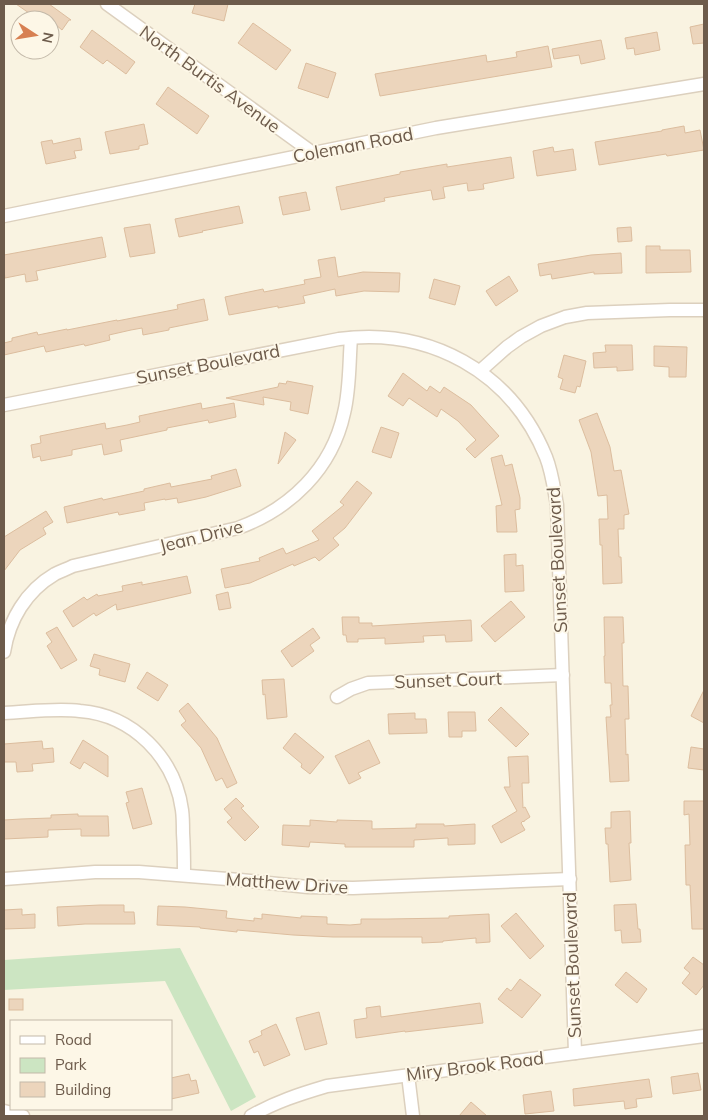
<svg xmlns="http://www.w3.org/2000/svg" width="708" height="1120" viewBox="0 0 708 1120" font-family="Mulish,sans-serif">
<style>
.green{fill:#cce5c2}
.building{fill:#ecd5bc;stroke:#dcbd9e}
.lines{fill:none;stroke-linecap:round;stroke-linejoin:round}
.minor-casing{stroke:#dcd0be;stroke-width:15}
.minor{stroke:#fff;stroke-width:12}
.labels{text-anchor:middle;dominant-baseline:central;stroke-width:4;stroke-linejoin:round;paint-order:stroke}
.street-label{font-size:18px;fill:#6d5b4b;stroke:#fdf7e7}
</style>
<rect width="100%" height="100%" fill="#f9f3e1"/>
<path class="green" d="M180 948 256 1097 231 1111 165 981 4 990V960Z"/>
<g class="building">
<path d="M16 4H49L71 20H69L62 30 50 20H39Z"/>
<path d="M195 4H228L224 21 192 13Z"/>
<path d="M253 23 291 50 276 70 238 43Z"/>
<path d="M704 24V43L693 44 690 27Z"/>
<path d="M92 30 135 62 126 74 107 60 103 64 80 47Z"/>
<path d="M657 32 660 50 635 55 634 48 627 49 625 38Z"/>
<path d="M601 40 605 59 581 64 579 55 554 59 552 49Z"/>
<path d="M548 46 552 67 380 96 375 74 486 55 487 62 517 57 516 52Z"/>
<path d="M306 63 336 73 328 98 298 88Z"/>
<path d="M168 87 209 116 197 134 156 104Z"/>
<path d="M144 124 148 144 139 146V149L110 154 105 132Z"/>
<path d="M684 126 685 133 700 130 704 150 667 156 666 154 599 165 595 142 662 131V130Z"/>
<path d="M80 138 82 150 74 151 76 158 46 164 41 142 52 140 53 144Z"/>
<path d="M553 147 554 152 573 149 576 170 537 176 533 151Z"/>
<path d="M511 157 514 178 483 184 484 189 468 191 467 183 443 187 445 198 433 200 431 190 384 198 385 201 341 210 336 187 400 174V172L447 164V167Z"/>
<path d="M306 192 310 210 283 215 279 197Z"/>
<path d="M239 206 243 223 202 231 203 232 179 237 175 219Z"/>
<path d="M150 224 155 253 130 257 124 228Z"/>
<path d="M631 227 632 241 618 242 617 228Z"/>
<path d="M102 237 106 257 36 271 38 280 26 282 25 274 5 278 4 271V255Z"/>
<path d="M646 246H660V250H690L691 272 646 273Z"/>
<path d="M621 253 622 273 594 274V272L552 279 551 274 540 276 538 264 591 255Z"/>
<path d="M335 257 338 277 363 272 400 273 399 292 364 291 336 296 335 289 303 296 305 303 278 308V306L229 315 225 297 263 289 264 292 305 284 304 280 321 277 318 260Z"/>
<path d="M509 276 518 291 496 306 486 291Z"/>
<path d="M434 279 460 286 455 305 429 298Z"/>
<path d="M204 299 208 320 169 328V330L143 335 142 328 131 330 109 335 110 340 85 346 84 344 46 352 44 346 4 355V343L12 341V338L37 332 38 335 67 329V330L117 320V321L178 309 177 305Z"/>
<path d="M605 345H632L633 370 617 371V367L594 368 593 353 606 352Z"/>
<path d="M654 346 687 347 686 377H669V367L654 366Z"/>
<path d="M564 355 586 361 580 387 577 386 575 393 560 389 563 379 558 377Z"/>
<path d="M403 373 427 391 430 386 440 393 444 387 471 405 499 436 475 458 466 449 476 440 458 421 441 409 437 417 409 398 403 406 388 396Z"/>
<path d="M287 381 313 386 308 414 290 410 291 402 263 397 264 405 226 398 278 387 279 383 286 384Z"/>
<path d="M201 403 202 409 234 403 236 417 209 423 208 420 167 428V430L120 440 122 451 104 455 102 444 72 450V455L41 461 40 456 33 458 31 445 41 443 40 436 105 423 106 429 127 425 140 422 139 416Z"/>
<path d="M597 413 610 447 614 471 621 470 629 514 624 515V529H618L619 557H621L622 583 603 584 602 545H600L599 519H608L607 495 598 496 591 452 579 420Z"/>
<path d="M381 427 399 433 391 458 372 452Z"/>
<path d="M285 432 296 440 278 464Z"/>
<path d="M502 455 505 466 512 464 520 498V509L515 510 517 532H497L496 506 502 505 491 458Z"/>
<path d="M236 469 241 486 206 497 178 503 177 498 165 500V499L144 503 145 510 119 515 118 512 67 523 64 507 102 498 103 500 144 491V489L170 483 171 487 212 479 211 476Z"/>
<path d="M357 481 372 493 345 528 333 538 339 545 319 561 315 557 294 566 293 564 250 583 225 588 221 569 260 561 259 558 283 548 286 554 319 540 312 531 344 505 340 502Z"/>
<path d="M46 511 53 522 43 528 46 534 20 550 4 571V537Z"/>
<path d="M516 554V566L523 565 524 591 505 592 504 555Z"/>
<path d="M187 576 191 593 117 610 116 604 96 616 94 613 73 627 63 611 84 597 87 600 97 594 98 596 123 591 122 586 142 582V585Z"/>
<path d="M228 592 231 608 219 610 216 595Z"/>
<path d="M511 601 525 617 495 642 481 626Z"/>
<path d="M342 617H359V623H372V626L471 620 472 641 446 642 445 635 423 636 424 642 385 644V638L358 639V642H347L346 635H343Z"/>
<path d="M604 617H623L624 643H622L623 686H628L629 719H625L626 755 628 754 629 781 610 782 606 717H611L610 705H612L611 683H605L604 656H605Z"/>
<path d="M57 627 77 660 61 669 47 646 52 642 46 633Z"/>
<path d="M313 628 320 638 310 645 314 651 292 667 281 651Z"/>
<path d="M94 654 130 664 125 682 99 675 100 669 90 666Z"/>
<path d="M147 672 168 685 158 701 137 688Z"/>
<path d="M284 679 287 717 267 719 265 694 263 695 262 680Z"/>
<path d="M704 690V723L691 716Z"/>
<path d="M188 703 217 738 237 783 227 788 222 778 216 781 201 748 181 725 186 721 179 711Z"/>
<path d="M501 707 529 734 516 747 488 720Z"/>
<path d="M448 712H475L476 731H462V737H449Z"/>
<path d="M415 713V719H426L427 733 389 734 388 714Z"/>
<path d="M295 733 324 757 310 774 301 767 302 764 283 748Z"/>
<path d="M83 740 108 756V777L84 762 80 769 70 763Z"/>
<path d="M369 740 380 763 358 773 361 778 349 784 335 756Z"/>
<path d="M42 741 43 749 53 748 54 762 32 764 33 771 17 772 16 762H4V744Z"/>
<path d="M691 747 704 749V770L688 768Z"/>
<path d="M528 756 529 783H522L523 808 525 807 530 817 524 821V822L523 821 521 823 525 830 501 843 492 826 517 811 504 787H510L508 757Z"/>
<path d="M142 788 152 824 133 829 126 803 129 802 126 792Z"/>
<path d="M236 798 244 806 241 808 259 827 245 841 227 822 232 818 224 809Z"/>
<path d="M684 801H704V929H692L690 885H686L685 845H690L689 814 684 815Z"/>
<path d="M630 811 631 843H629L631 880 610 882 608 844H606L605 828H611V812Z"/>
<path d="M78 814V816H108L109 836H81V829L48 830V837L4 839V820L21 819 51 818V815Z"/>
<path d="M310 820 337 822V820L372 821V829L416 828V824H444V826L475 824V844L448 845V838L414 840V847H345V844L310 842 309 847 282 845 283 825 310 826Z"/>
<path d="M636 904 638 929H640L641 942 622 943 621 930 615 931 614 905Z"/>
<path d="M100 905H124V912H134L135 924H85L58 926 57 907Z"/>
<path d="M158 906 185 907 227 911 226 918 254 921V918L262 919V914L301 918V916L327 917V924L350 925 361 924V919H388L449 918V916L489 914 490 942 476 943V938L443 941V942L422 943V937H333L293 935 237 930V932L200 928V927L157 925Z"/>
<path d="M22 909V915L35 914V928L4 929V910Z"/>
<path d="M516 913 544 946 530 959 501 926Z"/>
<path d="M693 957 704 965V985L696 995 682 983 690 973 684 968Z"/>
<path d="M626 972 647 989 637 1003 615 985Z"/>
<path d="M520 979 541 995 522 1018 498 999 507 988 511 991Z"/>
<rect x="9" y="999" width="14" height="11"/>
<path d="M480 1003 483 1023 405 1032V1031L356 1038 354 1020 367 1018 366 1008 380 1006 381 1017Z"/>
<path d="M319 1012 327 1044 305 1050 296 1018Z"/>
<path d="M276 1024 290 1055 264 1066 258 1051 254 1053 249 1041 262 1035 261 1031Z"/>
<path d="M698 1073 701 1090 673 1094 671 1077Z"/>
<path d="M189 1074 191 1081 196 1080 199 1093 171 1099V1078Z"/>
<path d="M649 1079 652 1097 636 1099 637 1107 625 1109 624 1101 574 1106 573 1089Z"/>
<path d="M551 1091 554 1111 525 1114 523 1095Z"/>
<path d="M471 1102 487 1116H459Z"/>
</g>
<g class="lines">
<g class="minor-casing">
<g id="minor">
<path d="M107 4 313 153"/>
<path d="M4 216 436 128 704 84"/>
<path d="M480 371 507 347 521 337 541 326 565 317 587 313 670 310H704"/>
<path d="M4 405 339 339C429 327 511 371 546 457 552 472 554 489 557 505L575 1053"/>
<path d="M4 652C9 620 26 591 55 574 61 571 67 569 73 566L238 528C290 509 332 469 344 413 350 389 349 363 351 338"/>
<path d="M337 697 351 689 368 683 563 675"/>
<path d="M4 713C29 712 55 708 80 711 133 715 175 758 182 810 183 817 183 825 183 833 184 847 184 861 184 875"/>
<path d="M4 879 95 872H139L240 880 308 887 353 888 570 879"/>
<path d="M408 1075 413 1116"/>
<path d="M4 1111 23 1116"/>
<path d="M251 1116C275 1102 300 1094 327 1086L704 1036"/>
</g>
</g>
<use href="#minor" class="minor"/>
</g>
<g class="labels">
<g class="street-label">
<text transform="translate(210 79) rotate(36)">North Burtis Avenue</text>
<text transform="translate(353 145) rotate(-11)">Coleman Road</text>
<text transform="translate(208 364) rotate(-11)">Sunset Boulevard</text>
<text transform="translate(201 536) rotate(-14)">Jean Drive</text>
<text transform="translate(557 560) rotate(-93)">Sunset Boulevard</text>
<text transform="translate(448 680) rotate(-2)">Sunset Court</text>
<text transform="translate(287 883) rotate(4)">Matthew Drive</text>
<text transform="translate(572 965) rotate(-92)">Sunset Boulevard</text>
<text transform="translate(475 1066) rotate(-7)">Miry Brook Road</text>
</g>
</g>
<rect width="708" height="1120" fill="none" stroke="#6d5b4b" stroke-width="10"/>
<rect x="10" y="1020" width="162" height="90" fill="#fdf7e7" stroke="#c3b9a9"/>
<rect x="20" y="1036" width="25" height="8" fill="#ffffff" stroke="#c3b9a9"/>
<text x="55" y="1045" font-size="15" fill="#6d5b4b">Road</text>
<rect x="20" y="1058" width="25" height="15" fill="#cce5c2" stroke="#c3b9a9"/>
<text x="55" y="1070" font-size="15" fill="#6d5b4b">Park</text>
<rect x="20" y="1082" width="25" height="15" fill="#ecd5bc" stroke="#c3b9a9"/>
<text x="55" y="1095" font-size="15" fill="#6d5b4b">Building</text>
<g transform="translate(35 35) rotate(102)"><circle r="24" fill="#fdf7e7" stroke="#c3b9a9"/>
<path d="M0-4L9 19L0 12L-9 19Z" fill="#d78052"/>
<text y="-8" font-size="14" font-weight="bold" text-anchor="middle" fill="#6d5b4b">N</text>
</g>
</svg>
